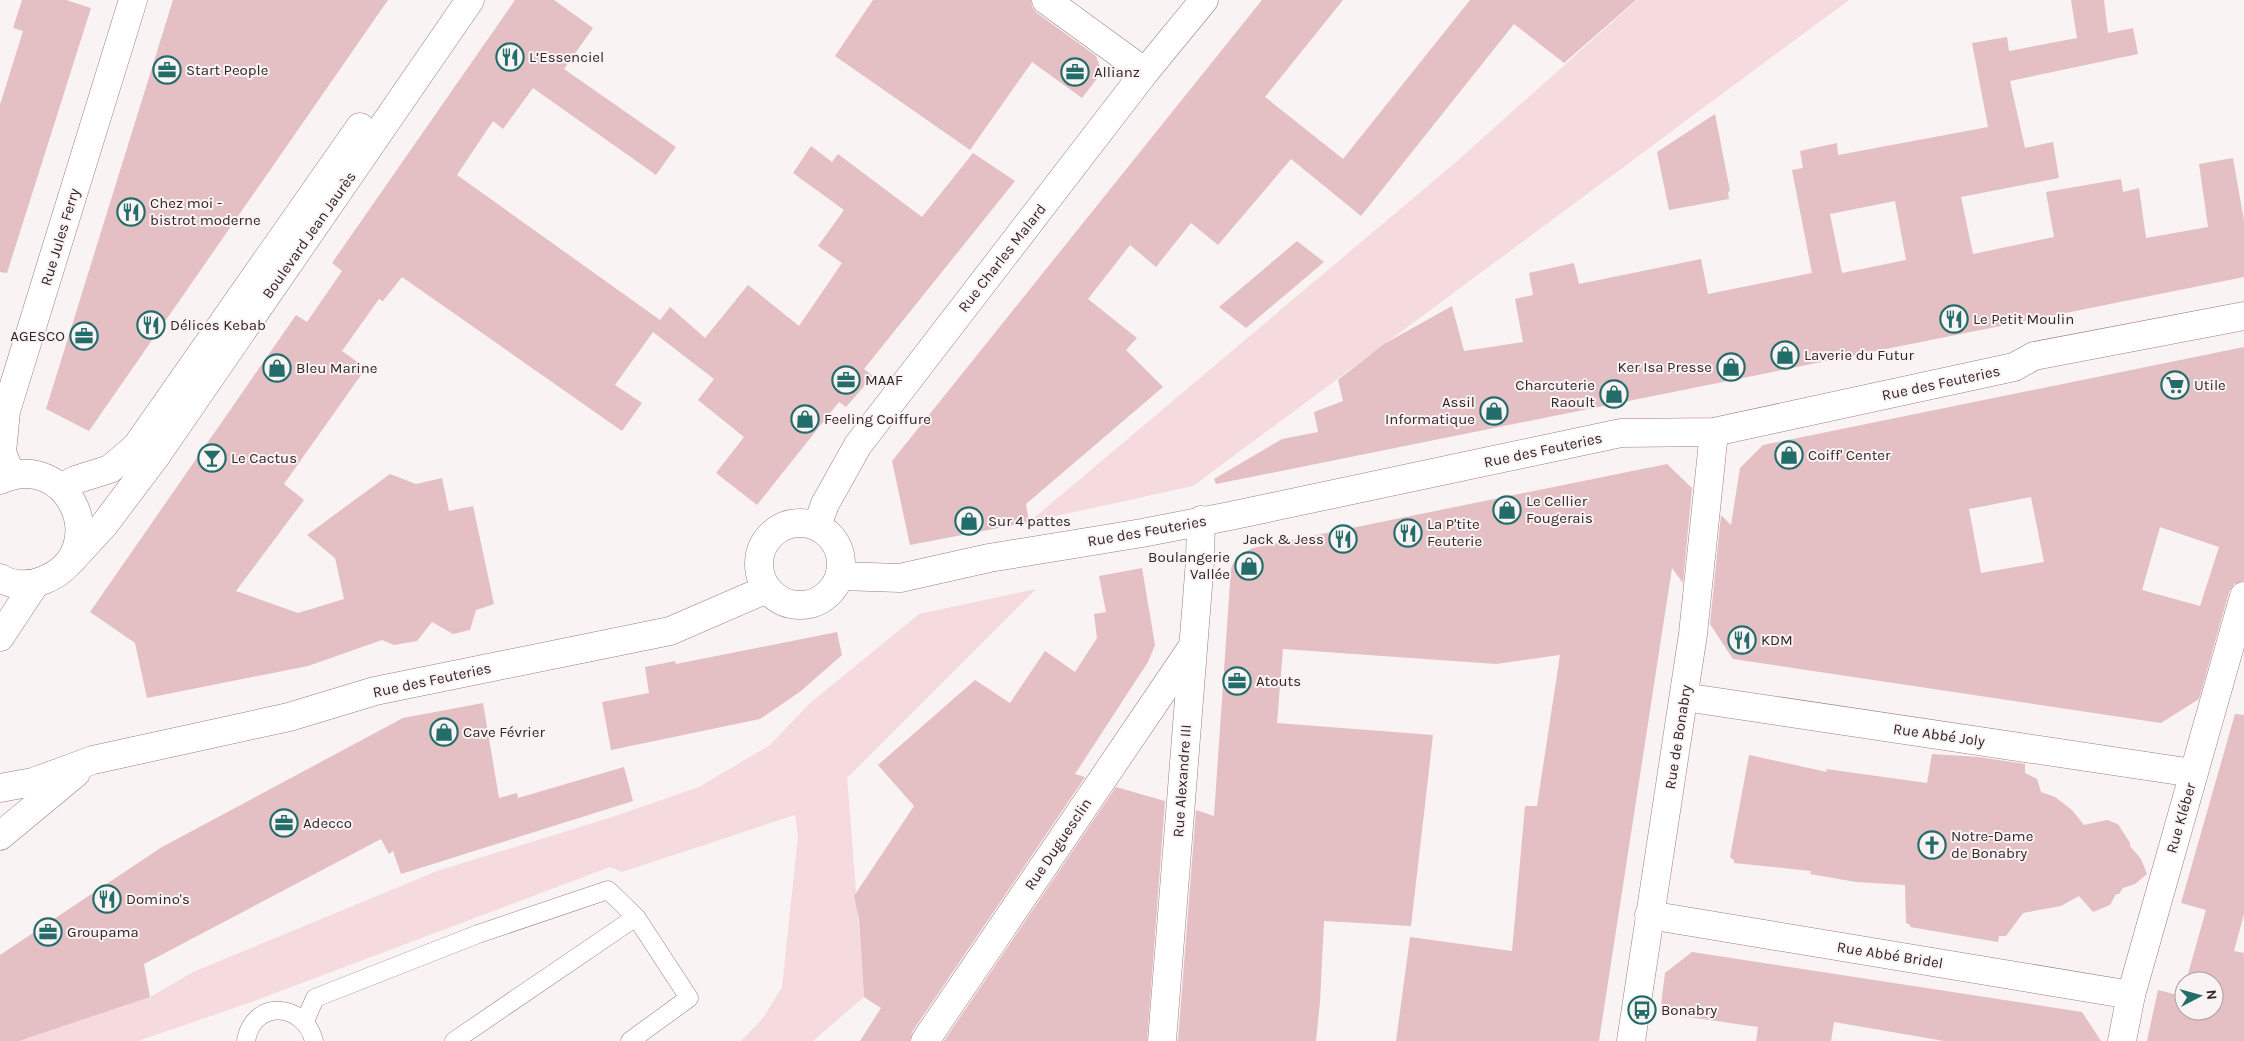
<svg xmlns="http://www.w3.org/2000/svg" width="2244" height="1041" viewBox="0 0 2244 1041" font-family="Karla,sans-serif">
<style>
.green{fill:#f6dbde}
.building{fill:#e4bfc3;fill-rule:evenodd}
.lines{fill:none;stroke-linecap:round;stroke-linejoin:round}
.service-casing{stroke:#9e7c80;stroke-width:19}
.minor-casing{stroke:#9e7c80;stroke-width:29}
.tertiary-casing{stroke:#9e7c80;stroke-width:29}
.secondary-casing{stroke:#9e7c80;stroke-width:29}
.service{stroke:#fff;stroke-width:18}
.minor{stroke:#fff;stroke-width:28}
.tertiary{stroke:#fff;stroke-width:28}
.secondary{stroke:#fff;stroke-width:28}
.labels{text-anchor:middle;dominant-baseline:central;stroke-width:4;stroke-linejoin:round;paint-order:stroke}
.poi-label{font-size:15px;fill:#332527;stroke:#faf3f3;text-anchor:start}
.street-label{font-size:15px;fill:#332527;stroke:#faf3f3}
</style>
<rect width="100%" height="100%" fill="#faf3f3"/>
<g class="green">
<path d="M1637 0H1849L1193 486 1029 522 1456 162Z"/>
<path d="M1036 589 847 778C853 851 859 924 864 997L813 1041H741L763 1018 782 987 798 836 795 815 622 872 610 867 246 1004 138 1041H19L150 997 193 972 437 871 606 819 699 787 770 745 810 703 919 614Z"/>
</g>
<g class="building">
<path d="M22 0H66L91 8 7 273 0 272V105L23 31 13 28Z"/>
<path d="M173 0H388L89 431 46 409Z"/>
<path d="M515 0H554L593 28 564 69 676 147 656 175 533 88 503 129 493 121 457 175 660 320 670 307 705 338 748 285 799 326 842 263 818 246 844 210 793 173 811 146 832 162 838 154 922 217 973 153 1015 181 864 369 873 376 846 407 839 402 757 505 716 473 744 437 698 400 714 379 653 332 615 385 642 403 622 431 402 277 383 301 379 299 342 351 366 368 284 484 304 500 236 591 298 613 344 599 335 558 307 535 390 474 416 484 442 478 449 511 473 506 494 604 476 610 470 630 453 634 432 622 417 641 394 645 382 640 308 666 147 698 135 643 90 612 296 315 307 322 342 271 332 263Z"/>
<path d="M873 0H1031L1032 7 1037 13 1096 56 1102 72 1082 98 1032 62 970 150 835 56Z"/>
<path d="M1262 0H1343L1265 97 1343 159 1470 0H1636L1564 63 1514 24 1361 216 1291 159 1218 245 1191 223 1156 267 1130 245 1088 299 1137 338 1126 350 1163 387 1026 504 1029 522 910 545 892 461Z"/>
<path d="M2071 0H2104L2108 33 2133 28 2138 54 2010 81 2025 148 2053 142 2059 178 1961 197 1973 254 2054 237 2046 192 2121 179 2123 192 2139 188 2146 238 2208 227 2199 164 2233 158 2244 221V277L1216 484 1214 479 1282 439 1318 432 1314 412 1343 401 1338 380 1384 344 1452 306 1464 351 1523 342 1515 299 1533 295 1529 273 1574 263 1579 284 1701 259 1708 294 1812 273 1792 170 1803 168 1800 151 1837 143 1838 155 1988 127 1972 43 2007 37 2009 51 2077 38ZM1895 201 1906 260 1842 273 1830 214Z"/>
<path d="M1715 114 1730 191 1728 192 1729 199 1669 210 1657 152Z"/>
<path d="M1297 241 1324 262 1246 328 1219 307Z"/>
<path d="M2244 347V581L2234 584 2229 592 2199 699 2161 723 1733 659 1710 624 1721 515 1731 525 1740 468 1763 445ZM2031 497 2044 562 1981 573 1969 509ZM2160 527 2219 547 2200 606 2142 590Z"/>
<path d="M1667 464 1692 488 1683 583 1672 568 1599 1041H1396L1410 937 1512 951 1525 806H1537L1560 655 1496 664 1283 649 1277 723 1433 735 1411 926 1324 921 1320 1002 1316 1041H1178L1196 810 1214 816 1231 568 1237 556 1253 548Z"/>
<path d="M1142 568 1155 645 1148 662 1075 774 1085 777 912 1032 910 1041H860L881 1008 864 997 859 919 854 896 914 806 878 765 975 680 1010 703 1045 651 1075 672 1097 638 1094 614 1106 612 1099 576Z"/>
<path d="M837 632 842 655 801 691 760 719 611 750 602 702 649 693 645 667 675 661 676 664Z"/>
<path d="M483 703 499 798 517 793 518 798 624 767 633 801 401 874 393 851 389 854 381 839 144 964 150 997 19 1041H0V955L162 847 403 718Z"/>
<path d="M2235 714 2244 715V914L2234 951 2244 953V1041H2147L2158 990 2182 996 2184 990V1011H2214V981H2186L2206 910 2181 903Z"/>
<path d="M1932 754 1979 757 2025 764V773L2037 779 2041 792 2055 797 2072 810 2084 825 2107 820 2118 824 2130 843V846L2141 859 2147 874 2135 884 2123 888 2119 894H2116L2110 905 2093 912 2079 896 2061 906 2023 913 2006 936H1999L1998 942 1910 927V925L1906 923 1905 885 1856 882 1810 874 1811 871 1734 863V860L1732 859 1730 857 1749 755 1827 772 1826 769 1927 783Z"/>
<path d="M1116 787 1165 801 1147 1041H944Z"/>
<path d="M1692 952 2082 1012 2101 1041H1944L1834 1022 1831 1041H1756L1758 1027 1660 1013 1665 973Z"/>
</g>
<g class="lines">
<g class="service-casing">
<g id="service">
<path d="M305 1021 315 998 478 934 608 890 636 917 689 998 630 1041"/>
<path d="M246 1041C253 999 304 1002 314 1041"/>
<path d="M454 1041 636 917"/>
</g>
</g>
<g class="minor-casing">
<g id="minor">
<path d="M1046 0 1145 72"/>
<path d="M11 475 2 452 6 411 133 0"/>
<path d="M1684 697 2193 773"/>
<path d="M1649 915 2131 995"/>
<path d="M925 1041 1191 649"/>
<path d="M1162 1041 1200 561 1201 520"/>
<path d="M1631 1041 1693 634 1714 432"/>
</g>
</g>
<g class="tertiary-casing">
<g id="tertiary">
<path d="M840 576 900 578 989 558 1142 533 1230 516 1621 433 1714 432 2014 367 2034 356 2244 316"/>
<path d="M2122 1041 2131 995 2244 596"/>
</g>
</g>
<g class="secondary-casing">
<g id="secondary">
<path d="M0 480C70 448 114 552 44 580 30 586 13 586 0 578"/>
<path d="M62 488 75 480 110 469 136 447 360 127"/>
<circle cx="800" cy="564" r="41"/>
<path d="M817 526 825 504 858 445 1145 72 1204 0"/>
<path d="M70 562 104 525 156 456 470 0"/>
<path d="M0 637 35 584"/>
<path d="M0 788 33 782 93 760 289 717 375 691 670 631 767 589"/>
<path d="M0 836 76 773"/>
</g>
</g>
<use href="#service" class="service"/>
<use href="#minor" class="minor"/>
<use href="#tertiary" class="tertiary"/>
<use href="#secondary" class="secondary"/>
</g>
<defs>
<g id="restaurant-ring" transform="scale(1.4375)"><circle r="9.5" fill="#faf3f3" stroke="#226d6a" stroke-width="1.5"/><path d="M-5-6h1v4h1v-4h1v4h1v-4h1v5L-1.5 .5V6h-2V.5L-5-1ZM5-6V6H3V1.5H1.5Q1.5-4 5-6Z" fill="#226d6a"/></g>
<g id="office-ring" transform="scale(1.4375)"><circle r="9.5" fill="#faf3f3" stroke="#226d6a" stroke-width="1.5"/><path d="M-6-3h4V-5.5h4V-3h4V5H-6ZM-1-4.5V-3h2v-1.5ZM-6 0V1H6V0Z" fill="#226d6a"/></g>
<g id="shop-ring" transform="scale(1.4375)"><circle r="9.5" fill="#faf3f3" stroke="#226d6a" stroke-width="1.5"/><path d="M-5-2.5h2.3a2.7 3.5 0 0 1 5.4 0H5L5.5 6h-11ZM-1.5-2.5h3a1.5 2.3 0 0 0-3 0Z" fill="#226d6a"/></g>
<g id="supermarket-ring" transform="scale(1.4375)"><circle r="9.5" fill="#faf3f3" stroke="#226d6a" stroke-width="1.5"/><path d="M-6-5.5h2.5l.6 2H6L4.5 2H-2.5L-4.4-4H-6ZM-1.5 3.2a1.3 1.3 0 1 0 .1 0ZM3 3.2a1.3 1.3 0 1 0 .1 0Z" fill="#226d6a"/></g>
<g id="bar-ring" transform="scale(1.4375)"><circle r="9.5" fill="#faf3f3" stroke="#226d6a" stroke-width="1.5"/><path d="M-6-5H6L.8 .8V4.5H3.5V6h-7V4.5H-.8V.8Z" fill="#226d6a"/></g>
<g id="church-ring" transform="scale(1.4375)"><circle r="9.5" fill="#faf3f3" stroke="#226d6a" stroke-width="1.5"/><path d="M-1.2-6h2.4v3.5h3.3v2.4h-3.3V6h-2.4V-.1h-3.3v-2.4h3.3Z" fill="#226d6a"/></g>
<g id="bus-ring" transform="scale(1.4375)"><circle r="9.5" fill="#faf3f3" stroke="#226d6a" stroke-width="1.5"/><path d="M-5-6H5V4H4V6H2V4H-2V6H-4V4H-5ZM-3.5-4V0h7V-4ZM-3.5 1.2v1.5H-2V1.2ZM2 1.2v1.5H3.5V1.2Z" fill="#226d6a"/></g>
</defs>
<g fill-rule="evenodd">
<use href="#restaurant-ring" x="510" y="57"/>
<use href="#office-ring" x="167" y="70"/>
<use href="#office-ring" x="1075" y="72"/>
<use href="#restaurant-ring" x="131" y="212"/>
<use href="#restaurant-ring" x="1954" y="319"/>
<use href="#restaurant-ring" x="151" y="325"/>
<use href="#office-ring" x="84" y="336"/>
<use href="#shop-ring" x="1785" y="355"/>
<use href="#shop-ring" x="1731" y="367"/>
<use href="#shop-ring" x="277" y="368"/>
<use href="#office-ring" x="846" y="380"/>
<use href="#supermarket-ring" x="2175" y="385"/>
<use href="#shop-ring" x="1614" y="394"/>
<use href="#shop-ring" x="1494" y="411"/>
<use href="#shop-ring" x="805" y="419"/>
<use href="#shop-ring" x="1789" y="455"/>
<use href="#bar-ring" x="212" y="458"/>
<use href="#shop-ring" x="1507" y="510"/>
<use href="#shop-ring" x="969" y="521"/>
<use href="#restaurant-ring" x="1408" y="533"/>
<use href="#restaurant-ring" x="1343" y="539"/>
<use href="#shop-ring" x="1249" y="566"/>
<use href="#restaurant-ring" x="1742" y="640"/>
<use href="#office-ring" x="1237" y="681"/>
<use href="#shop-ring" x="444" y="732"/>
<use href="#office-ring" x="284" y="823"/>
<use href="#church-ring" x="1932" y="845"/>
<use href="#restaurant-ring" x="107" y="899"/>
<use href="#office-ring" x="48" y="932"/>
<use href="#bus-ring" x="1642" y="1010"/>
</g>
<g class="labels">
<g class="poi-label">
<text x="529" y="57">L’Essenciel</text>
<text x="186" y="70">Start People</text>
<text x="1094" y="72">Allianz</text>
<text x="150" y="203">Chez moi -<tspan x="150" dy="17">bistrot moderne</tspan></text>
<text x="1973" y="319">Le Petit Moulin</text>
<text x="170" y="325">Délices Kebab</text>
<text x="65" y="336" text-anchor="end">AGESCO</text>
<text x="1804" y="355">Laverie du Futur</text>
<text x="1712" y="367" text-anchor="end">Ker Isa Presse</text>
<text x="296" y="368">Bleu Marine</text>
<text x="865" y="380">MAAF</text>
<text x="1595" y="385" text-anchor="end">Charcuterie<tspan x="1595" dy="17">Raoult</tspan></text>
<text x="2194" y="385">Utile</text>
<text x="1475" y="402" text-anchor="end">Assil<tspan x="1475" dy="17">Informatique</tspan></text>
<text x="824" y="419">Feeling Coiffure</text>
<text x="1808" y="455">Coiff' Center</text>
<text x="231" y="458">Le Cactus</text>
<text x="1526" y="501">Le Cellier<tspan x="1526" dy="17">Fougerais</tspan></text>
<text x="988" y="521">Sur 4 pattes</text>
<text x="1427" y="524">La P'tite<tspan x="1427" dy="17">Feuterie</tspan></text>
<text x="1324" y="539" text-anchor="end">Jack &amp; Jess</text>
<text x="1230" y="557" text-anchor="end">Boulangerie<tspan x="1230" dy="17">Vallée</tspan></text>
<text x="1761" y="640">KDM</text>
<text x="1256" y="681">Atouts</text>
<text x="463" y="732">Cave Février</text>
<text x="303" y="823">Adecco</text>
<text x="1951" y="836">Notre-Dame<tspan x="1951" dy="17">de Bonabry</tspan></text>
<text x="126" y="899">Domino's</text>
<text x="67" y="932">Groupama</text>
<text x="1661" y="1010">Bonabry</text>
</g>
<g class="street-label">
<text transform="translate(309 235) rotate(-55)">Boulevard Jean Jaurès</text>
<text transform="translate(60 237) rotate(-73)">Rue Jules Ferry</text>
<text transform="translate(1002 258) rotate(-52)">Rue Charles Malard</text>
<text transform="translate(1941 383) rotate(-12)">Rue des Feuteries</text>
<text transform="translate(1543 450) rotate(-12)">Rue des Feuteries</text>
<text transform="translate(1147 531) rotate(-10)">Rue des Feuteries</text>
<text transform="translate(432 680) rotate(-12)">Rue des Feuteries</text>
<text transform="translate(1939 735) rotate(8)">Rue Abbé Joly</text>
<text transform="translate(1678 737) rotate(-81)">Rue de Bonabry</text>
<text transform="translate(1182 781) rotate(-86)">Rue Alexandre III</text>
<text transform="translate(2181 818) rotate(-74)">Rue Kléber</text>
<text transform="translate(1058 844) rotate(-56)">Rue Duguesclin</text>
<text transform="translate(1890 955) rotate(9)">Rue Abbé Bridel</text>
</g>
</g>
<g transform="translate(2199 996) rotate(84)"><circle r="24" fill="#faf3f3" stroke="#aaa1a1"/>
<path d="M0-4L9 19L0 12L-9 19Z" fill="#226d6a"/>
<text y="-8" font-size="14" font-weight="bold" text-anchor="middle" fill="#332527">N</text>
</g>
</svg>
